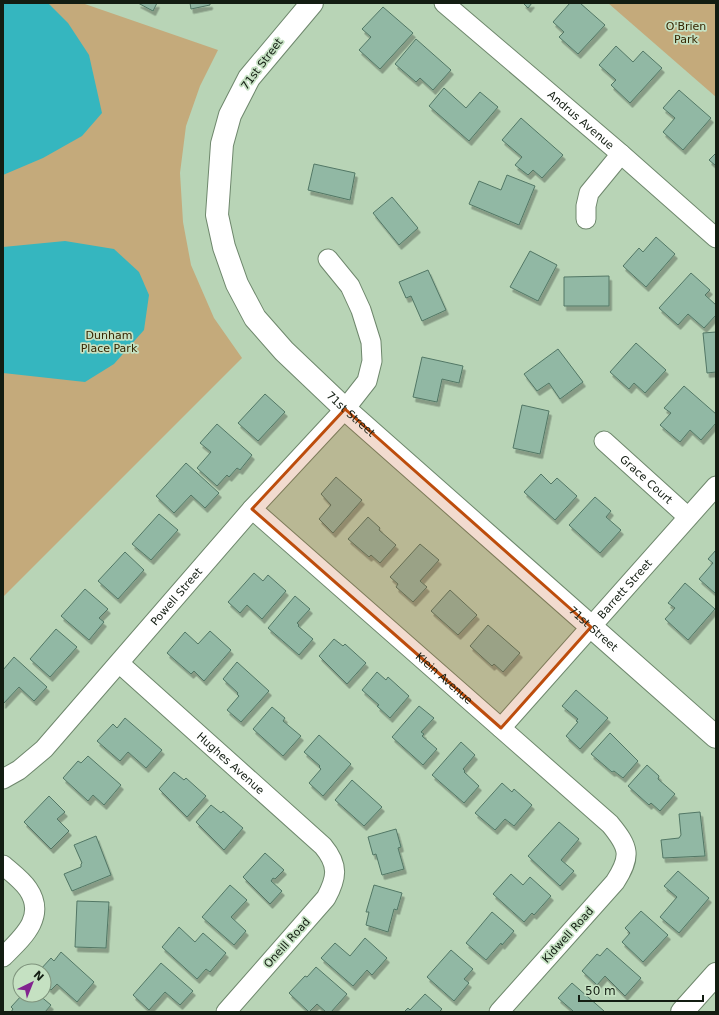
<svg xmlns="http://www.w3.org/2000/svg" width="719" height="1015" viewBox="0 0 719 1015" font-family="'DejaVu Sans',sans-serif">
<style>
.green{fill:#c4aa7b}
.water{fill:#35b6bf}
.building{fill:#91b8a4;stroke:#527765;filter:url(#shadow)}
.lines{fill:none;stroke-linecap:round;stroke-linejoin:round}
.street-casing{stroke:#6e876c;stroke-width:21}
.secondary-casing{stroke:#6e876c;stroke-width:24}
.street{stroke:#fff;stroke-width:19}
.secondary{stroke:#fff;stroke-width:22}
.marked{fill:#bd4d0d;fill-opacity:0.2;stroke:#bd4d0d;stroke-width:3;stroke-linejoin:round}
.labels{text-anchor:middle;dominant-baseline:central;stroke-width:3.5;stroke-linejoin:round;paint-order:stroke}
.park-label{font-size:11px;fill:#362602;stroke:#c5e1c2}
.street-label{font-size:11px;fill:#131d12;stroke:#c5e1c2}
</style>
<defs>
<filter id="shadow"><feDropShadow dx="2.5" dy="4.5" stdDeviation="0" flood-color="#0004"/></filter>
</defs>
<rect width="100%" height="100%" fill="#b8d4b6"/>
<g class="green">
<path d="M3 3H82L218 50 200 86 186 126 180 173 183 222 191 265 214 318 242 358 3 597Z"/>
<path d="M608 3H716V97Z"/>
</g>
<g class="water">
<path d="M3 3H48L68 23 89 55 102 113 82 136 43 158 3 175Z"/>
<path d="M65 241 114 249 139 272 149 295 144 330 114 364 85 382 3 373V247Z"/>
</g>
<g class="building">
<path d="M138 3H157L153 11Z"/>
<path d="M190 3H210V5L191 9Z"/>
<path d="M523 3H532L528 8Z"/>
<path d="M570 3H580L605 25 578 54 559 37 564 32 553 22Z"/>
<path d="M383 7 413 33 380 69 359 50 371 37 362 29Z"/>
<path d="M416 39 451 70 433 90 420 78 416 82 395 64Z"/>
<path d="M616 46 633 62 643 51 662 68 630 103 611 85 616 80 599 65Z"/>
<path d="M444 88 466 108 480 92 498 107 469 141 429 106Z"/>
<path d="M679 90 711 118 683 150 663 132 675 118 663 108Z"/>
<path d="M521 118 563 155 542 178 533 170 528 175 515 165 522 157 502 140Z"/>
<path d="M716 153V166L709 160Z"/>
<path d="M314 164 355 173 350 200 308 190Z"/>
<path d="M507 175 535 186 519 225 469 204 479 181 501 190Z"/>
<path d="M392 197 418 228 399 245 373 213Z"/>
<path d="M656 237 675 254 646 287 623 266 639 248 643 252Z"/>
<path d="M530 251 557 265 538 301 510 287Z"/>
<path d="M428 270 446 310 422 321 411 296 406 298 399 282Z"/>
<path d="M691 273 710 290 705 295 716 305V315L704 328 688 314 678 325 659 308Z"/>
<path d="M609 276V306H564V277Z"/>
<path d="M716 332V372L707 373 703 333Z"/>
<path d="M636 343 666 370 645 393 634 383 629 389 610 372Z"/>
<path d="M558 349 583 382 560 399 549 383 537 391 524 374Z"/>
<path d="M422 357 463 366 459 383 442 379 437 402 413 397Z"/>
<path d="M684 386 716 414V423L701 440 690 430 680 442 660 425 671 413 664 408Z"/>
<path d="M265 394 285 412 258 441 238 423Z"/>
<path d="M522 405 549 411 540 454 513 448Z"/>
<path d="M217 424 252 455 240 470 237 468 229 477 227 475 217 486 197 468 211 452 200 443Z"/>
<path d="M186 463 219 493 205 508 191 495 174 513 156 496Z"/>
<path d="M541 474 551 484 557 478 577 496 555 520 524 492Z"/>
<path d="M336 477 362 500 333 533 319 519 331 505 321 494Z"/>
<path d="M595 497 611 511 606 517 621 530 600 553 569 525Z"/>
<path d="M159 514 178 530 151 560 132 544Z"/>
<path d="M368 517 380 528 379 530 396 545 380 563 371 555 369 557 348 539Z"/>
<path d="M420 544 439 560 420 581 427 587 413 602 396 587 398 584 390 577Z"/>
<path d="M716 550V594L699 579 713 563 708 559Z"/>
<path d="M125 552 144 570 118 599 98 581Z"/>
<path d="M254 573 263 581 268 575 286 591 262 619 247 605 240 613 228 602Z"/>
<path d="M685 583 715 609 688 640 665 619 675 608 668 603Z"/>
<path d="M85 589 108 609 99 618 104 622 89 640 61 616Z"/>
<path d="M450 590 477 615 458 635 431 611Z"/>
<path d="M295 596 310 609 297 623 299 625 298 626 313 639 299 655 268 628Z"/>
<path d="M488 625 520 653 503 672 494 664 492 666 470 646Z"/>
<path d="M56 629 77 647 50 677 30 659Z"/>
<path d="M210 631 231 650 204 681 194 671 191 674 167 653 185 632 198 644Z"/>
<path d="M334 639 343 646 345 644 366 663 347 684 319 656Z"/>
<path d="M14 657 47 687 34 701 19 687 3 704V670Z"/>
<path d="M237 662 269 691 241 722 227 710 239 696 237 694 238 693 223 679Z"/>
<path d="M377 672 386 680 388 677 409 696 390 718 377 706 379 705 362 690Z"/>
<path d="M576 690 608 718 580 749 566 736 578 722 576 721 578 719 562 706Z"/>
<path d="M419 706 434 718 421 732 424 734 422 736 437 749 423 765 392 737Z"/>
<path d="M272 707 285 718 283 721 301 736 283 756 253 729Z"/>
<path d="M125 718 162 750 146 768 128 752 120 761 97 741 113 724 117 728Z"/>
<path d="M610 733 638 761 623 778 614 771 612 772 591 754Z"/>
<path d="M319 735 351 764 323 796 309 783 321 769 319 767 320 766 304 752Z"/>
<path d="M461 742 475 755 463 769 465 771 464 772 479 786 464 803 432 775Z"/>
<path d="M88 756 121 785 104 805 93 795 88 801 63 778 78 761 81 763Z"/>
<path d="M647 765 659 776 658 779 675 794 660 811 651 803 649 805 628 786Z"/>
<path d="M174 772 184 780 186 778 206 796 187 817 159 789Z"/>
<path d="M352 780 382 807 364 826 335 800Z"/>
<path d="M502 783 512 792 514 789 532 805 514 826 505 819 495 830 475 813Z"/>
<path d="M49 796 65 812 57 819 69 831 51 849 24 822Z"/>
<path d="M211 805 221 813 223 811 243 828 224 850 196 822Z"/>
<path d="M700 812 705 856 663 858 661 840 679 838 681 835 679 814Z"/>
<path d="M559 822 579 839 561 860 574 871 560 886 528 856Z"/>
<path d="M396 829 401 847 398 848 404 869 382 875 376 854 373 855 368 837Z"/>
<path d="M96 836 111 875 72 891 64 874 81 867V864L82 863 74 845Z"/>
<path d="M265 853 284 870 275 879 273 878 271 881 282 891 270 904 243 877Z"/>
<path d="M678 871 709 898 679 933 660 917 677 897 664 886Z"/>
<path d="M511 874 523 885 530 877 551 896 534 915 532 913 524 922 493 894Z"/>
<path d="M230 885 247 900 231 917 246 931 234 945 202 917Z"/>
<path d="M374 885 402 893 397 910 394 909 388 932 366 925 369 912H366Z"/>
<path d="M77 901 109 902 106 948 75 947Z"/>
<path d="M641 911 668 935 643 962 622 942 630 933 625 928Z"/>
<path d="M492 912 514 931 502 945 501 943 486 960 466 943Z"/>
<path d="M179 927 195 942 203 933 226 953 210 972 206 969 197 979 162 947Z"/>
<path d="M365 938 387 958 372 975 367 970 353 986 321 958 335 943 350 956Z"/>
<path d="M607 948 641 978 625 996 605 976 597 985 582 971 597 954 600 956Z"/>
<path d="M451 950 473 969 464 979 469 983 454 1001 427 977Z"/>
<path d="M61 952 94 982 77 1002 57 984 51 990 44 984V971H39L51 958 54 961Z"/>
<path d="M161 963 193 991 180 1005 165 992 149 1010 133 995Z"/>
<path d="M316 967 347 994 331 1012H326L317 1004 309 1012 289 993 305 976 307 977Z"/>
<path d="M572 983 604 1011 603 1012H572L573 1011 558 998Z"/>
<path d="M425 994 442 1009 439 1012H404L408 1008 410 1010Z"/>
<path d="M22 995H39L51 1005 45 1012H11L13 1009 11 1007Z"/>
</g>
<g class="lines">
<g class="street-casing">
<g id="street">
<path id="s1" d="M444 3 621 154 716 238"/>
<path d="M586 219V206L589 193 621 154"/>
<path id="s2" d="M604 441 688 517"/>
<path id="s3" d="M252 509 610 824C629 847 632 856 615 882L499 1012"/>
<path id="s4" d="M119 663 323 846C339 865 337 878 326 898L226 1012"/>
<path id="s5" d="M501 728 716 486"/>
<path id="s6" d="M3 779 19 770 44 749 252 509 345 409 367 381 372 361 371 342 361 310 350 286 328 259"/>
<path d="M3 865C11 872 22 880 28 889 47 917 22 938 3 957"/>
</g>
</g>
<g class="secondary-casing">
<g id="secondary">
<path id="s7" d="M312 3 249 78 230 115 222 144 217 215 224 247 237 284 255 318 284 351 345 409 716 737"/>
<path d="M682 1012 716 974"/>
</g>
</g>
<use href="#street" class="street"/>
<use href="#secondary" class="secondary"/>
</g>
<path class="marked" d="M345 409 591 627 501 728 252 509Z"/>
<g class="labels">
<g class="park-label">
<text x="686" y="26">O'Brien<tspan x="686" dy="13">Park</tspan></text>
<text x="109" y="335">Dunham<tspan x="109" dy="13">Place Park</tspan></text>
</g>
<g class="street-label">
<text transform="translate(262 64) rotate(-53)">71st Street</text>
<text stroke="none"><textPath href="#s1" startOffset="180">Andrus Avenue</textPath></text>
<text stroke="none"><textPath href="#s7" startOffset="487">71st Street</textPath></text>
<text stroke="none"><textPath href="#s2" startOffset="57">Grace Court</textPath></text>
<text stroke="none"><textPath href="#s5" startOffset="186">Barrett Street</textPath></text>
<text stroke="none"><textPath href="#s6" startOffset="253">Powell Street</textPath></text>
<text stroke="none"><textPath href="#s7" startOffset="811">71st Street</textPath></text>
<text stroke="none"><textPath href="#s3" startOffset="256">Klein Avenue</textPath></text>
<text stroke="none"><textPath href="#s4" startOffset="150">Hughes Avenue</textPath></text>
<text transform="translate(568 935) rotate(-48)">Kidwell Road</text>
<text transform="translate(287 943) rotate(-48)">Oneill Road</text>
</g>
</g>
<rect width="719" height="1015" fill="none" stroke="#131d12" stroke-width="8"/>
<g transform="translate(32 983) rotate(43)"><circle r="19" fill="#c5e1c2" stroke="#7e937c"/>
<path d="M0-3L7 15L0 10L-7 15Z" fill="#82248f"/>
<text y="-6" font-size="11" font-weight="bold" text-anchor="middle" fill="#131d12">N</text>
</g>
<path d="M579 995v6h124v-6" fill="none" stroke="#131d12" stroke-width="2"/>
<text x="585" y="995" font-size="12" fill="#131d12" stroke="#c5e1c2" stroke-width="3" paint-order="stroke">50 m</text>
</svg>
